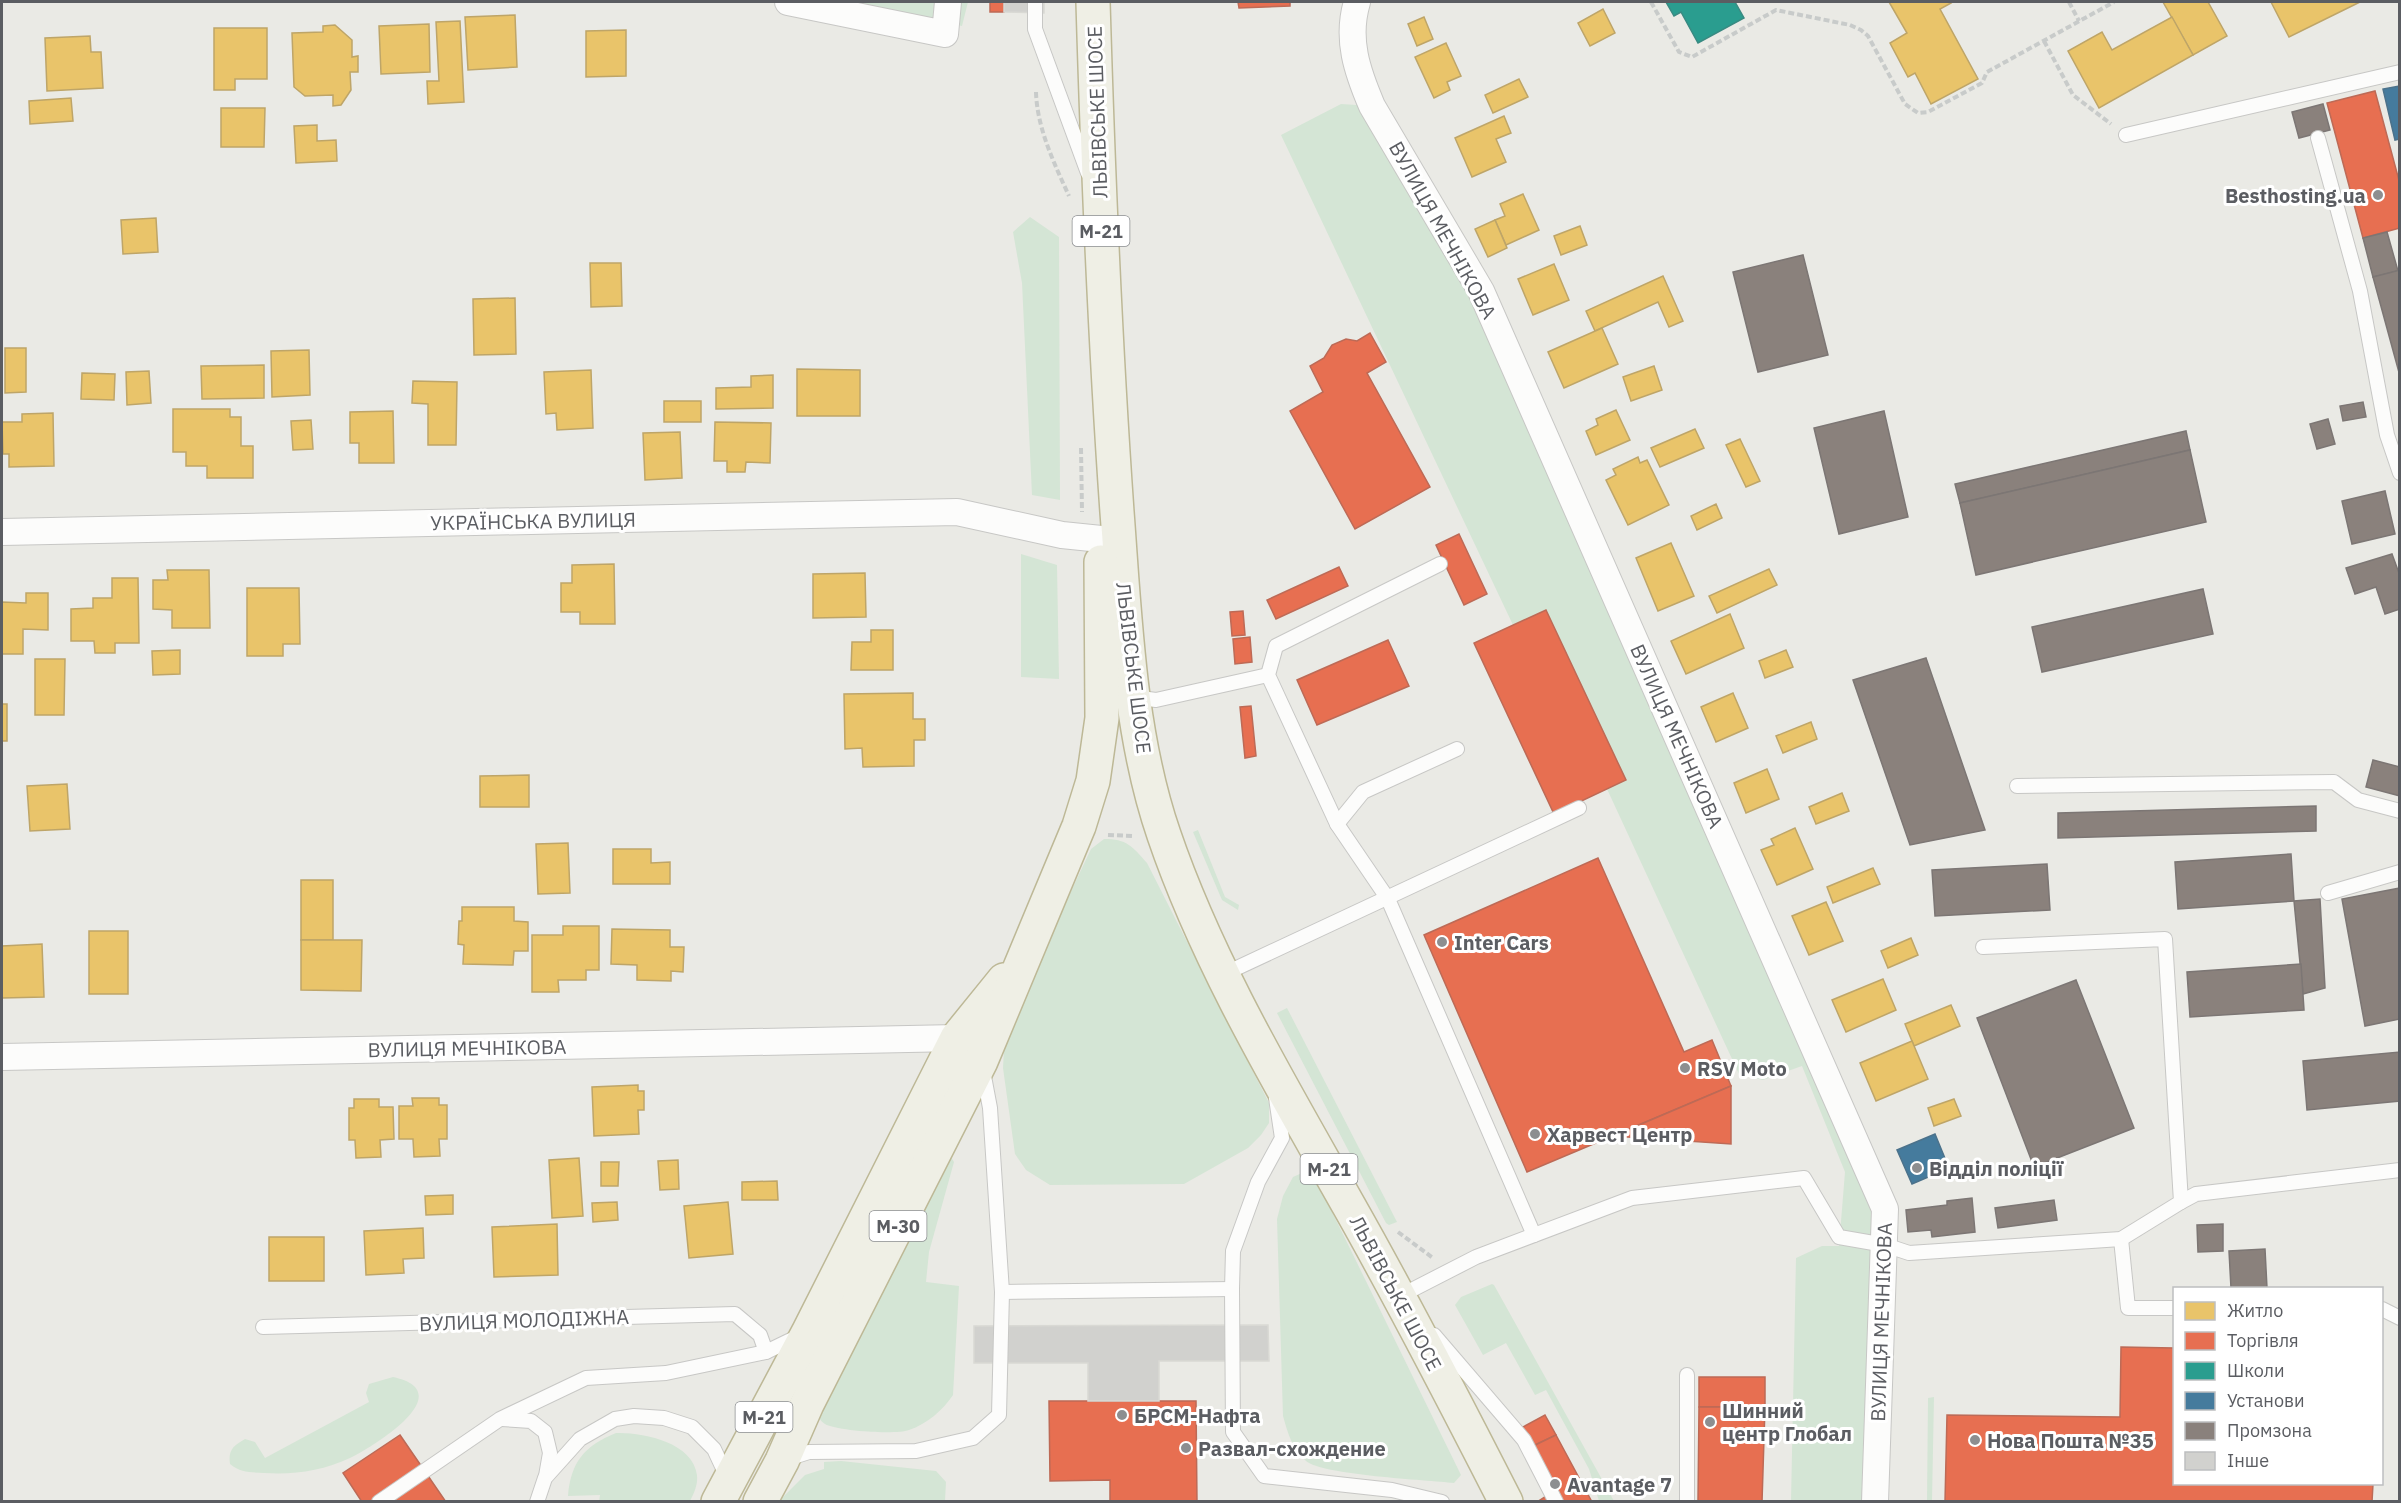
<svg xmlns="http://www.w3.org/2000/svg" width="2401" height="1503" viewBox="0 0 2401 1503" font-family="'IBM Plex Sans',sans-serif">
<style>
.green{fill:#d4e5d5}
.homes{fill:#e9c46a;stroke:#bea568;stroke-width:1.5}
.shops{fill:#e76f51;stroke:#bd6a56;stroke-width:1.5}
.schools{fill:#2a9d8f;stroke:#398a82;stroke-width:1.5}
.public{fill:#457b9d;stroke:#4c728b;stroke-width:1.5}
.industry{fill:#8a817c;stroke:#7c7674;stroke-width:1.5}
.building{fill:#d1d1ce;stroke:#d9d9d4;stroke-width:1.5}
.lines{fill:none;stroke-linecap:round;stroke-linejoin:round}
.service-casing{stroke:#c7c7c5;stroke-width:16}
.minor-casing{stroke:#c7c7c5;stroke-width:28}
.trunk-casing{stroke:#bdb896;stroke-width:36}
.path{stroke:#c8cbca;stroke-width:4;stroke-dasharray:6 3;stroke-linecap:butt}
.service{stroke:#fcfcfb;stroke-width:14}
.minor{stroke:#fcfcfb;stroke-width:26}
.trunk{stroke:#efefe5;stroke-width:33}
.poi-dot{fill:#8d8e90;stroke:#fff;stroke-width:2}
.labels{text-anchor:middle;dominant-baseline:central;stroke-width:6;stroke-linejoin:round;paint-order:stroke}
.shield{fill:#fff;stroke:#8c8e91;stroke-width:1.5}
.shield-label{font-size:18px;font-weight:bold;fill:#5b5d62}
.street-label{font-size:20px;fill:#5b5d62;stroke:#fff}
.poi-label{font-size:20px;font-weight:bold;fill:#5b5d62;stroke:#fff;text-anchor:start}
</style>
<rect width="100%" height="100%" fill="#eaeae5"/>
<g class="green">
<path d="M843 2H968L962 26Z"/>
<path d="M1341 104 1372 106 1468 267 1885 1209 1874 1501H1791L1796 1258 1822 1246H1839L1845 1172 1802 1066 1763 1080 1739 1074 1607 789 1626 780 1546 610 1513 625 1281 135Z"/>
<path d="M1030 217 1059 237 1060 500 1032 495 1022 283 1013 232Z"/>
<path d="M1021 554 1057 565 1059 679 1021 677Z"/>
<path d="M1198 830 1225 897 1239 905 1238 910 1222 900 1193 832Z"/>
<path d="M1104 839C1127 839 1132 846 1147 863L1269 1103V1123L1261 1135 1248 1148 1184 1184 1050 1185 1026 1170 1015 1154 1003 1068 1005 1031 1091 849Z"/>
<path d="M1287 1008 1397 1222 1389 1225 1386 1223 1277 1013Z"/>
<path d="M949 1154 954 1162 929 1252 926 1282 959 1286 953 1395C943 1410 927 1424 909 1430 896 1435 837 1431 825 1424 819 1420 818 1416 816 1409Z"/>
<path d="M1311 1169 1461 1475 1454 1483C1427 1480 1322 1475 1306 1461 1292 1448 1288 1434 1283 1416L1277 1219 1283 1196 1293 1177Z"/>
<path d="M1492 1284 1494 1285 1614 1501H1599L1589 1469 1546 1390 1535 1395 1506 1343 1483 1355 1455 1305 1461 1297Z"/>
<path d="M393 1377C462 1392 373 1447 350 1458 322 1471 294 1475 264 1473 250 1472 241 1473 230 1464 228 1450 233 1446 245 1439L255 1442 265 1458 369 1402 366 1393 369 1384Z"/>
<path d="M1934 1397 1932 1501H1927L1928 1398Z"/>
<path d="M616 1433C642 1432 693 1442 697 1475 698 1485 694 1493 690 1501L599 1502 600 1495 568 1496C571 1462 584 1446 616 1433Z"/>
<path d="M841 1461 936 1471 946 1482 945 1501 778 1502 805 1475 824 1469V1462Z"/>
</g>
<g class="homes">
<path d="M1889 2H1950L1951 3 1940 9 1978 79 1931 104 1915 73 1908 77 1890 43 1907 33Z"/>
<path d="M2163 2H2208L2227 36 2193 55Z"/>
<path d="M2271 2H2360L2289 37Z"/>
<path d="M1603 9 1615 33 1590 46 1578 23Z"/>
<path d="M515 15 517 67 468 70 465 17Z"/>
<path d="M1424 17 1433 39 1417 46 1408 24Z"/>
<path d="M2172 17 2193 55 2099 108 2068 51 2102 32 2112 50Z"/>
<path d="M460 21 464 102 428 104 427 81H439L436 22Z"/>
<path d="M429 24 430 72 381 74 379 26Z"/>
<path d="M335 25 352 40V57L358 56V72H350L351 90 341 105 333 106V95L305 96 294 87 292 33 323 32V26Z"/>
<path d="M214 28H267V79H235V90H214Z"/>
<path d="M626 30V76L586 77V31Z"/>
<path d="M90 36 91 52H101L103 88 47 91 45 38Z"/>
<path d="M1446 43 1461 76 1447 82 1450 90 1434 98 1415 57Z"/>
<path d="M1519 79 1528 97 1493 113 1485 95Z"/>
<path d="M71 98 73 121 30 124 29 101Z"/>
<path d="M221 108H265L264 147H221Z"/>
<path d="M1504 116 1511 133 1496 139 1506 162 1472 177 1455 138Z"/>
<path d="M317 125V141L336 140 337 161 296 163 294 126Z"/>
<path d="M1523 194 1539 230 1506 245 1495 220 1505 216 1500 204Z"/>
<path d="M156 218 158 252 123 254 121 220Z"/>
<path d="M1495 220 1507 248 1488 257 1475 229Z"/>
<path d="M1580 226 1587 245 1561 255 1554 236Z"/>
<path d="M590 263H621L622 306 591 307Z"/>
<path d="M1554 264 1569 300 1533 315 1518 279Z"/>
<path d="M1663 276 1683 321 1669 327 1658 302 1595 331 1586 311Z"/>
<path d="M515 298 516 354 474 355 473 299Z"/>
<path d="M1602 328 1618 364 1564 388 1548 352Z"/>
<path d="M5 348H26V392L5 393Z"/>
<path d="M309 350 310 395 272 397 271 351Z"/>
<path d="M264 365V398L202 399 201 366Z"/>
<path d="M1654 366 1662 390 1631 401 1623 377Z"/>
<path d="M797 369 860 370V416H797Z"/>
<path d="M591 370 593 428 557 430 556 413 546 414 544 372Z"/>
<path d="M149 371 151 403 127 405 126 372Z"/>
<path d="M82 373 115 374 114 400 81 399Z"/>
<path d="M773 375V408L716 409V388L751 387V376Z"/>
<path d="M413 381 457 382 456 445H428V404L412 403Z"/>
<rect x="664" y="401" width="37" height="21"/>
<path d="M173 409H230V417H241V446H253V478H207V466H186V452H173Z"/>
<path d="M1616 410 1630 440 1596 455 1586 431 1598 425 1596 419Z"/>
<path d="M393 411 394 463H359V443H350V412Z"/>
<path d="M53 413 54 466 9 467V454H3L2 422H22V414Z"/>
<path d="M311 420 313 449 293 450 291 421Z"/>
<path d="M715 422 771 423 770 463 746 462 745 472H727V461H714Z"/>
<path d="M1695 429 1704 448 1660 467 1651 448Z"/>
<path d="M680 432 682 478 645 480 643 433Z"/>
<path d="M1740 439 1760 481 1746 487 1726 445Z"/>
<path d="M1638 457 1640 463 1647 460 1669 505 1628 525 1606 480 1616 475 1613 469Z"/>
<path d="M1716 504 1722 518 1697 530 1691 516Z"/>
<path d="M1671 543 1694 596 1658 611 1636 558Z"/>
<path d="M614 564 615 624H580V612H561V583H572V565Z"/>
<path d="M1769 569 1777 585 1717 613 1709 596Z"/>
<path d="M167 570H209L210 628H172V610L153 609V580H168Z"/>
<path d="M865 573 866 617 813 618V574Z"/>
<path d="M112 578H138L139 643H115V653H95L94 641H71V609L93 608V598H112Z"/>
<path d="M247 588H299L300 644H283V656H247Z"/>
<path d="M26 593H48V630L23 629V654H2V602L26 603Z"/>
<path d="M1730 614 1744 648 1686 674 1671 641Z"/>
<path d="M871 630H893V670H851L852 642H871Z"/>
<path d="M180 650V674L153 675 152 651Z"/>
<path d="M1786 650 1793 667 1765 678 1759 661Z"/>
<path d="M35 659H65L64 715H35Z"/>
<path d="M913 693V719H925V740H914V766L863 767 862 748 845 749 844 694Z"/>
<path d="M1733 693 1748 728 1716 742 1701 707Z"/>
<rect x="2" y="704" width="5" height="37"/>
<path d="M1811 722 1817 739 1783 753 1776 736Z"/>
<path d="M1767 769 1779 799 1746 813 1734 783Z"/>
<path d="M529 775V807H480V776Z"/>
<path d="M67 784 70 829 30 831 27 786Z"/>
<path d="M1842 793 1849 811 1816 824 1809 807Z"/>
<path d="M1795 828 1813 869 1777 885 1761 850 1774 845 1771 839Z"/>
<path d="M568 843 570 893 538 894 536 844Z"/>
<path d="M613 849H651V863L670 862V884H613Z"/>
<path d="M1873 868 1880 884 1833 903 1827 887Z"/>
<rect x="301" y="880" width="32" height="60"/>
<path d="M1826 902 1843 941 1809 955 1792 916Z"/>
<path d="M462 907H514V921L528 922V951H514L513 965 463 964 464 945 458 944 459 921H462Z"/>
<path d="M563 926H599V970H586V980H558L559 992H532V935H563Z"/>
<path d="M612 929 670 930V947H684L683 972 671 971V981L637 980V965L611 964Z"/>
<rect x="89" y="931" width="39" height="63"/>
<path d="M1911 938 1918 955 1888 968 1881 951Z"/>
<path d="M301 940H362L361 991 301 990Z"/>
<path d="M42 944 44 997 2 998V946Z"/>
<path d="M1883 979 1896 1010 1846 1032 1832 1000Z"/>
<path d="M1951 1005 1960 1026 1914 1046 1905 1024Z"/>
<path d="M1912 1041 1928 1079 1876 1101 1860 1063Z"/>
<path d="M638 1085V1091H644V1110H638L639 1134 594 1136 592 1087Z"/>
<path d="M412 1098H439V1105H447V1139H439L440 1156 414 1157 413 1139H399V1106H413Z"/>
<path d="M354 1099H379V1107H393L394 1139 380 1140 381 1157 356 1158 355 1140H349V1108H354Z"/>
<path d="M1954 1099 1961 1116 1934 1126 1928 1108Z"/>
<path d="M579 1158 583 1216 552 1218 549 1160Z"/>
<path d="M678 1160 679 1189 660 1190 658 1161Z"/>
<path d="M601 1162H619L618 1186H601Z"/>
<path d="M777 1181 778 1200H742V1182Z"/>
<path d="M453 1195V1214L426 1215 425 1196Z"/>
<path d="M617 1202 618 1220 593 1222 592 1203Z"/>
<path d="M728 1202 733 1254 689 1258 684 1206Z"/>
<path d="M557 1224 558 1275 494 1277 492 1227Z"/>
<path d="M423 1228 424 1258 403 1259 404 1273 366 1275 364 1231Z"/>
<rect x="269" y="1237" width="55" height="44"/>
</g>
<g class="shops">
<rect x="990" y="2" width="14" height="10"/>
<path d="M1238 2H1290V6L1239 8Z"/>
<path d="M2375 91 2400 184V228L2363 238 2327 103Z"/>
<path d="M1370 333 1386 362 1367 373 1430 487 1355 529 1290 411 1323 392 1310 366 1324 358 1332 345 1346 339 1357 341Z"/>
<path d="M1459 534 1487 594 1464 605 1436 545Z"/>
<path d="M1339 567 1348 586 1276 619 1267 600Z"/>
<path d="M1546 610 1626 780 1554 814 1474 643Z"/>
<path d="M1243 611 1245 635 1232 636 1230 612Z"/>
<path d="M1250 637 1252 662 1235 664 1233 639Z"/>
<path d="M1388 640 1409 686 1317 725 1297 680Z"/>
<path d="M1251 706 1256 756 1245 758 1240 707Z"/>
<path d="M1598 858 1684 1052 1712 1040 1731 1086 1527 1172 1424 935Z"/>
<path d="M1731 1086V1144L1613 1136Z"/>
<path d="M2121 1347 2174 1348V1484H2373L2372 1502H1945L1947 1415 2120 1417Z"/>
<rect x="1699" y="1377" width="66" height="30"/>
<path d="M1049 1401H1196L1197 1502H1110V1480L1050 1481Z"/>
<path d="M1699 1407H1765L1762 1502H1698Z"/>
<path d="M1545 1415 1556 1435 1531 1447 1521 1428Z"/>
<path d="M400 1435 446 1502H362L343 1473Z"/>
<path d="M1556 1435 1592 1502H1537L1548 1495 1531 1447Z"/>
</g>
<path class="schools" d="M1666 2H1735L1744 18 1698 43 1681 12 1674 16Z"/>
<g class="public">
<path d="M2400 86V139L2395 140 2383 89Z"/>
<path d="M1935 1134 1949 1168 1912 1184 1897 1150Z"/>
</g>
<g class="industry">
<path d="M2323 104 2330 130 2299 138 2292 112Z"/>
<path d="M2387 232 2398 271 2373 277 2363 238Z"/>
<path d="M1803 255 1828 355 1758 372 1733 272Z"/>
<path d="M2400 270V376L2373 277Z"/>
<path d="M2363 402 2366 417 2343 421 2340 406Z"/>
<path d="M1884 411 1908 517 1839 534 1814 428Z"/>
<path d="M2328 419 2335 444 2317 449 2310 424Z"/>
<path d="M2186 431 2190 450 1960 503 1955 484Z"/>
<path d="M2190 450 2206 522 1976 575 1960 503Z"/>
<path d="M2385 491 2395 534 2352 544 2342 501Z"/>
<path d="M2392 554 2400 576V609L2385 614 2376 587 2355 594 2346 568Z"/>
<path d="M2203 589 2213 634 2042 672 2032 627Z"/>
<path d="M1926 658 1985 830 1910 845 1853 680Z"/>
<path d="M2373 760 2400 767V796L2366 787Z"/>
<path d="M2316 806V831L2058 838V813Z"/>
<path d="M2291 854 2294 901 2178 909 2175 862Z"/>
<path d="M2047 864 2050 910 1935 916 1932 870Z"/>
<path d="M2400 888V1019L2365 1026 2342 899Z"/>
<path d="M2320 899 2325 988 2303 994 2294 901Z"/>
<path d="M2301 964 2304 1010 2190 1017 2187 972Z"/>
<path d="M2076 980 2134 1128 2034 1167 1977 1018Z"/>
<path d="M2400 1052V1101L2307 1110 2303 1061Z"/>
<path d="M1972 1198 1975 1232 1932 1237 1931 1230 1908 1232 1906 1210 1947 1205V1201Z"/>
<path d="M2054 1200 2057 1220 1998 1228 1995 1208Z"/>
<path d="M2223 1224V1251L2198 1252 2197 1225Z"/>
<path d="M2265 1249 2267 1288H2231L2229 1251Z"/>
</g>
<g class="building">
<path d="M1004 2H1044V13L1004 12Z"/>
<path d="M1268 1325 1269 1361H1159V1401H1088V1363H974V1326Z"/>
</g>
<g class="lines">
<g class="service-casing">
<g id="service">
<path d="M1035 2V29L1088 173"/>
<path d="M2126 135 2400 72"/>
<path d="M2318 138 2360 291 2387 435 2400 473"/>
<path d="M1440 564 1276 646 1268 675 1337 824 1388 899 1534 1235"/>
<path d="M1133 697 1156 700 1268 675"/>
<path d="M2017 786 2334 782 2358 800 2400 811"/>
<path d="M1337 824 1363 792 1457 749"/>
<path d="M2328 893 2400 872"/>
<path d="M1224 974 1579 808"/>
<path d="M1276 1098 1282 1138 1258 1182 1233 1251 1232 1289 1233 1432 1264 1476 1392 1490 1442 1502"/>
<path d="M2181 1202 2196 1194 2400 1170"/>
<path d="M2121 1239 2128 1308H2174"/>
<path d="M1002 1292 1232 1289"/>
<path d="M1402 1298 1400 1296 1476 1257 1632 1198 1804 1178 1839 1237 1885 1245 1909 1253 2121 1239 2181 1202 2165 939 1983 947"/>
<path d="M2382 1309 2400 1318"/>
<path d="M263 1327 735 1314 760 1335 766 1352"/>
<path d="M1434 1335 1524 1440 1556 1502"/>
<path d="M502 1419 531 1421 545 1432 550 1453 546 1476"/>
<path d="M787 1459 809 1452 916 1451 973 1438 999 1415 1002 1292 990 1108 983 1071"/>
<path d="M379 1502 500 1419 586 1378 666 1373 766 1352 799 1336"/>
<path d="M537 1502 545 1478 580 1439 615 1419 634 1416 664 1418 692 1427 714 1449 727 1477"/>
<path d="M1687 1502V1375"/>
</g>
</g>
<g class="minor-casing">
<g id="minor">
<path d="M788 2 945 34 948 2"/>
<path d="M1357 2C1346 39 1357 71 1372 106L1481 291 1885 1209 1875 1502"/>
<path d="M2 532 957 512 1062 535 1101 539"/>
<path d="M2 1057 957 1038"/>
</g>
</g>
<g class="trunk-casing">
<g id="trunk">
<path d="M1093 2C1098 172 1105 342 1117 512 1125 617 1129 734 1164 835 1208 964 1282 1087 1349 1206 1404 1303 1455 1402 1506 1502"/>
<path d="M718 1502 809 1331 957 1038 1004 980"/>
<path d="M760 1502 782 1461 807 1404 981 1061 1079 826 1093 781 1102 718 1101 562"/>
</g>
</g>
<g class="path">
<path d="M1651 2 1679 52 1692 57 1776 10 1850 25 1861 30 1868 36 1905 104 1918 113 1928 112 1982 83 1987 72 2114 2"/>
<path d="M2069 2 2079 21"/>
<path d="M2044 41 2073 95 2111 124"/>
<path d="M1036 92C1037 128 1054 163 1069 196"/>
<path d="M1081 448 1082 512"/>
<path d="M1108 835 1133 836"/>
<path d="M1398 1232 1433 1258"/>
</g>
<use href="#service" class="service"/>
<use href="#minor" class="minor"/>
<use href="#trunk" class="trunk"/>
</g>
<g class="poi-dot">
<circle cx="2378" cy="195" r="6"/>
<circle cx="1442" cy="942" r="6"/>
<circle cx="1685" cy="1068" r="6"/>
<circle cx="1535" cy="1134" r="6"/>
<circle cx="1917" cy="1168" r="6"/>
<circle cx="1122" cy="1415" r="6"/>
<circle cx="1710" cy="1422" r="6"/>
<circle cx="1975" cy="1440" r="6"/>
<circle cx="1186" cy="1448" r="6"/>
<circle cx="1555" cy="1484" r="6"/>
</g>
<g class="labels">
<g class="shield">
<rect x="1072.5" y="216" width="57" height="30" rx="4.5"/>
<rect x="1300.5" y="1154" width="57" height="30" rx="4.5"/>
<rect x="869.5" y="1211" width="57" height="30" rx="4.5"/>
<rect x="735.5" y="1402" width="57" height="30" rx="4.5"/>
</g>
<g class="shield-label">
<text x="1101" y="231">М-21</text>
<text x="1329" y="1169">М-21</text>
<text x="898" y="1226">М-30</text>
<text x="764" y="1417">М-21</text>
</g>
<g class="street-label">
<text transform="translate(1097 112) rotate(-92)">ЛЬВІВСЬКЕ ШОСЕ</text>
<text transform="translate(1443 230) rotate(61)">ВУЛИЦЯ МЕЧНІКОВА</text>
<text transform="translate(533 521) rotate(-1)">УКРАЇНСЬКА ВУЛИЦЯ</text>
<text transform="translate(1134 668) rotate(83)">ЛЬВІВСЬКЕ ШОСЕ</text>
<text transform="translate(1677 736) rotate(66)">ВУЛИЦЯ МЕЧНІКОВА</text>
<text transform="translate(467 1048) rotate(-1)">ВУЛИЦЯ МЕЧНІКОВА</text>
<text transform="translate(1396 1293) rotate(62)">ЛЬВІВСЬКЕ ШОСЕ</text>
<text transform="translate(524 1320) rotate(-2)">ВУЛИЦЯ МОЛОДІЖНА</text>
<text transform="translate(1881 1322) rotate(-88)">ВУЛИЦЯ МЕЧНІКОВА</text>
</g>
<g class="poi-label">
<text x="2366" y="195" text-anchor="end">Besthosting.ua</text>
<text x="1454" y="942">Inter Cars</text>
<text x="1697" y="1068">RSV Moto</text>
<text x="1547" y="1134">Харвест Центр</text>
<text x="1929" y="1168">Відділ поліції</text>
<text x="1722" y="1410">Шинний<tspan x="1722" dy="23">центр Глобал</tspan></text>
<text x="1134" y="1415">БРСМ-Нафта</text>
<text x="1987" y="1440">Нова Пошта №35</text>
<text x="1198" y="1448">Развал-схождение</text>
<text x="1567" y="1484">Avantage 7</text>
</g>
</g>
<rect width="2401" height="1503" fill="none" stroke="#5b5d62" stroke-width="6"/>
<rect x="2173" y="1287" width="210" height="198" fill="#ffffff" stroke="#bdbec0" stroke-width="1.5"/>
<rect x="2185" y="1302" width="30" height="18" fill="#e9c46a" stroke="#bdbec0" stroke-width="1.5"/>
<text x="2227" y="1317" font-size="18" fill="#5b5d62">Житло</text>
<rect x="2185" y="1332" width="30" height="18" fill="#e76f51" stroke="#bdbec0" stroke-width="1.5"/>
<text x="2227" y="1347" font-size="18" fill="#5b5d62">Торгівля</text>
<rect x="2185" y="1362" width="30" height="18" fill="#2a9d8f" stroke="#bdbec0" stroke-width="1.5"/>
<text x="2227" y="1377" font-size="18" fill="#5b5d62">Школи</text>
<rect x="2185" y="1392" width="30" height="18" fill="#457b9d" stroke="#bdbec0" stroke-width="1.5"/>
<text x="2227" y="1407" font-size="18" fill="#5b5d62">Установи</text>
<rect x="2185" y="1422" width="30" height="18" fill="#8a817c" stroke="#bdbec0" stroke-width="1.5"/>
<text x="2227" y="1437" font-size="18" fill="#5b5d62">Промзона</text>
<rect x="2185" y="1452" width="30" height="18" fill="#d1d1ce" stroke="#bdbec0" stroke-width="1.5"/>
<text x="2227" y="1467" font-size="18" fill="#5b5d62">Інше</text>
</svg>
